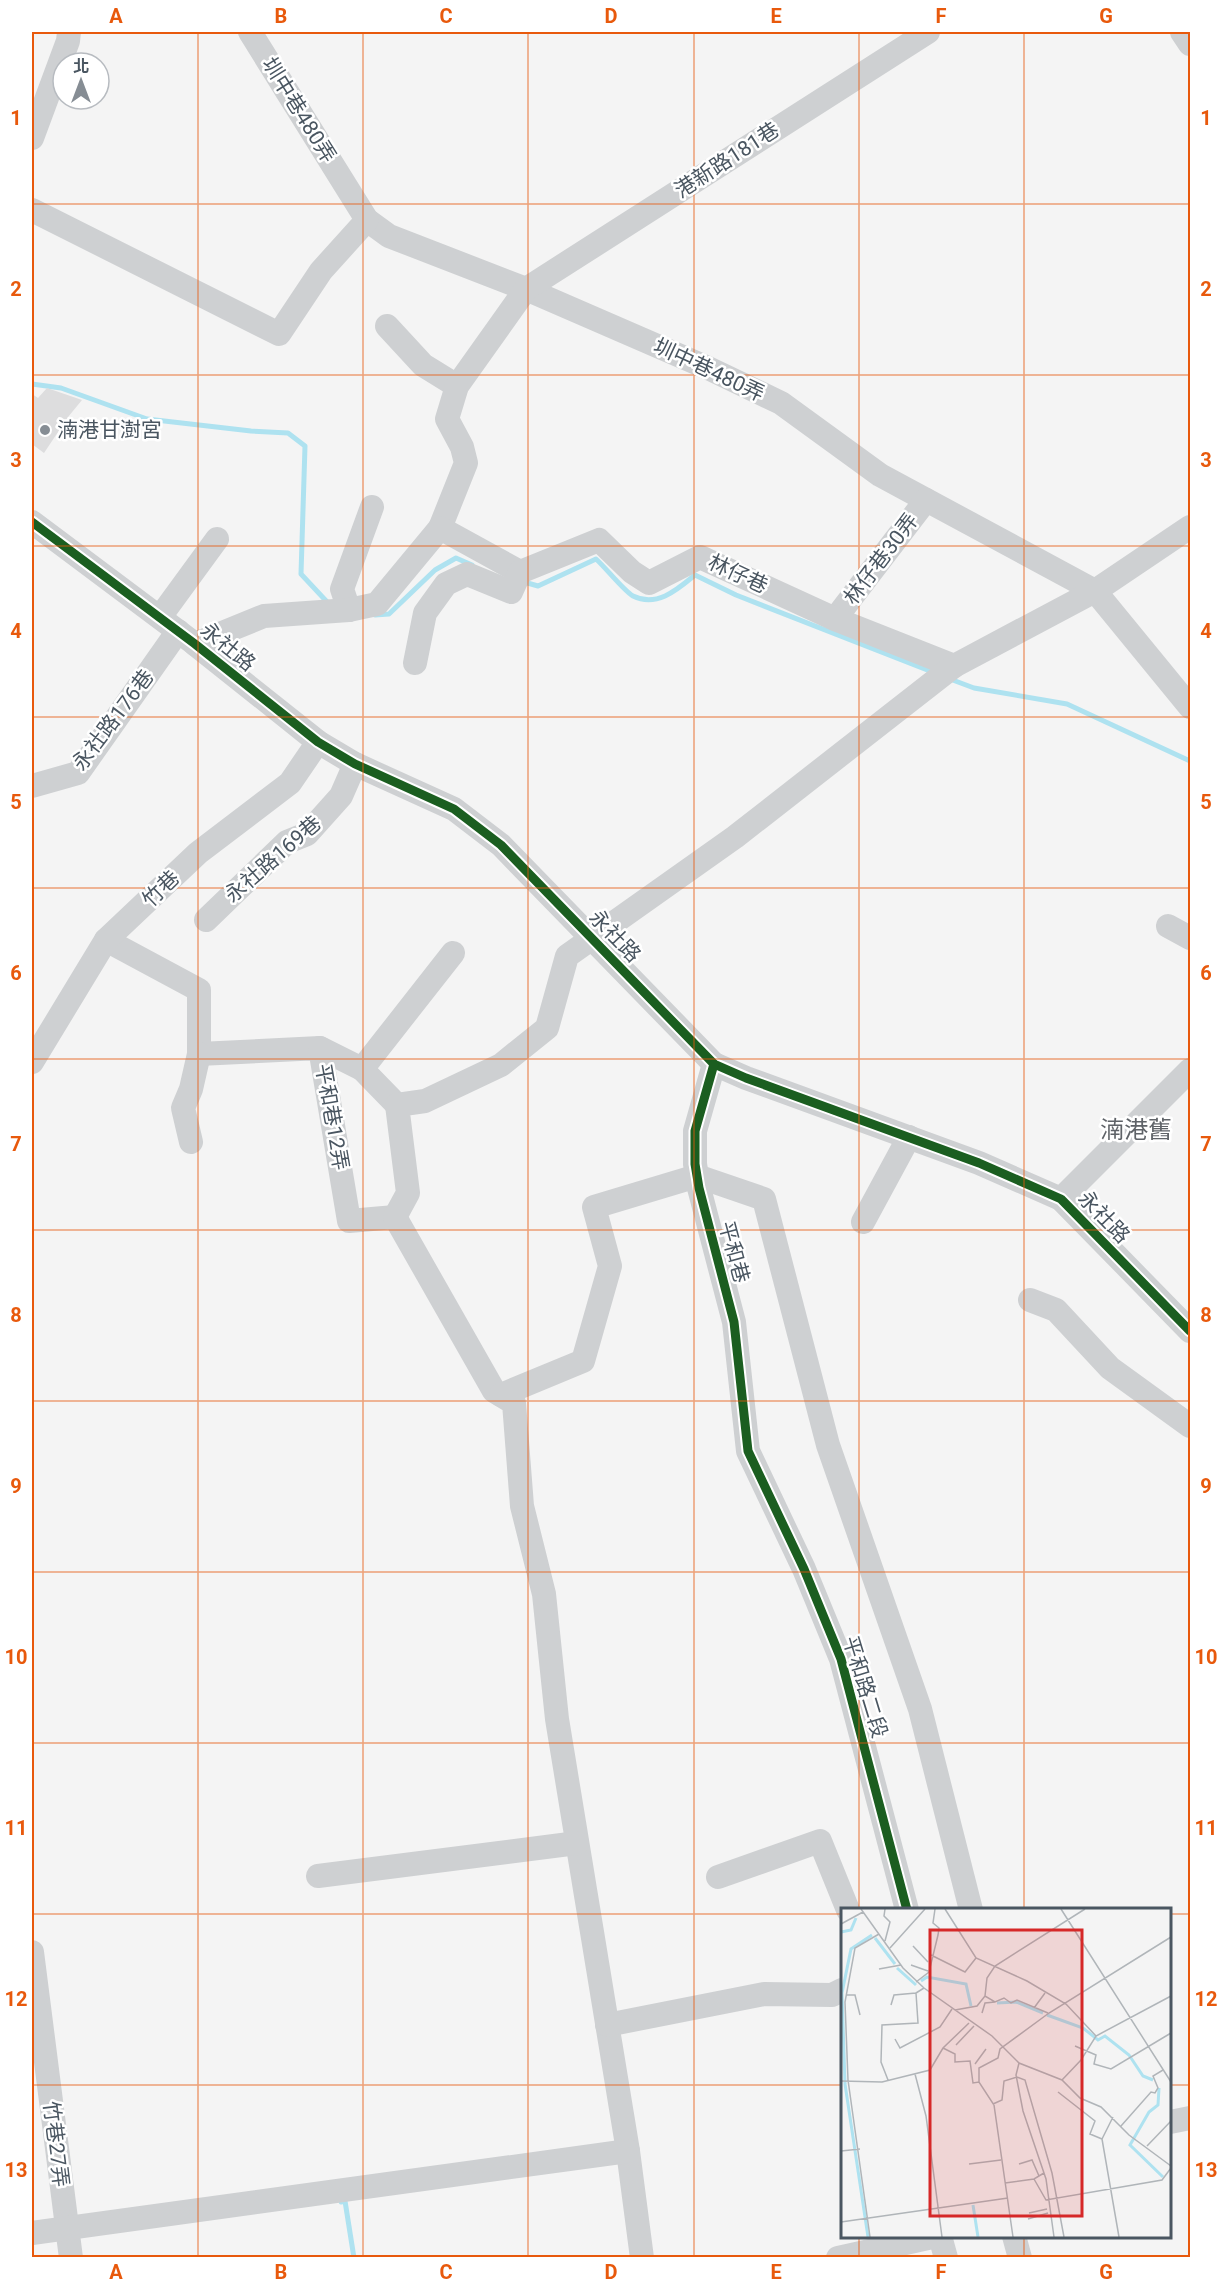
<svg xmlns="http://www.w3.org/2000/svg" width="1222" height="2289" viewBox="0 0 1222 2289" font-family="Roboto,'Noto Sans TC',sans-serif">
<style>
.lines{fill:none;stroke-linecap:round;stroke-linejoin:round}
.stream{stroke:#aee2f0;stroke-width:5}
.building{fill:#ddddde}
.minor{stroke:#ced0d2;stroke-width:24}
.cycleway-casing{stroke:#fff;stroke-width:13}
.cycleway{stroke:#1b5e20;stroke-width:9}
.grid{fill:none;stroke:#e8590c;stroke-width:1.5;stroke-opacity:0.55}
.poi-dot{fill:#868d94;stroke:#fff;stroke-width:2}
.labels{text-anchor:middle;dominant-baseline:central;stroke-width:5;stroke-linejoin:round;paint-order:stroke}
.street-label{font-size:21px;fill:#4a5661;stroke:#fff}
.poi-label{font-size:21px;fill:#4a5661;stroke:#fff;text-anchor:start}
.quarter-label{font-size:24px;fill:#5f6368;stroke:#fff}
.inset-river{fill:none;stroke:#aee2f0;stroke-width:3}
.inset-road{fill:none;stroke:#b0b5b9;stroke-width:1.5}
.view{fill:#d62828;fill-opacity:0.15;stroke:#d62828;stroke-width:3}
.inset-edge{fill:none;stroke:#4a5661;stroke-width:3}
.neatline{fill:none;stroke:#e8590c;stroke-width:2}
.grid-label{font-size:20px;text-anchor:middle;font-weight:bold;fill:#e8590c}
</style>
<rect width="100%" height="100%" fill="#f4f4f4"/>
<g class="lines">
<g class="stream">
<path d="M32 384 61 388 147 419 251 431 288 433 305 446 301 574 329 604"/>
<path d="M524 582 538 586 596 559C605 567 625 592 633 596 657 608 678 589 695 575L736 595 935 673"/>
<path d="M375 615 389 614 435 570 456 558 472 565"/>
<path d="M950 679 974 688 1067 704 1190 761"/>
<path d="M341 2202 345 2201 354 2258"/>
</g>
</g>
<path class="building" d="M47 388 82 400 68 417 44 453 32 444V394L38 398Z"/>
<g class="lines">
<g class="minor">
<path d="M250 32 367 220 389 236 526 289 708 368 781 403 880 475 1095 591 1190 707"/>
<path d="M1182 32 1190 44"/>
<path d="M32 138 68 41 69 32"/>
<path d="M32 210 279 334 321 271 367 220"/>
<path d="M387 326 423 365 457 386"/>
<path d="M32 522 195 644 318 742 355 764 454 809 501 845 714 1064 746 1078 979 1163 1061 1199 1190 1331"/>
<path d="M440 528 466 463 462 447 447 419 457 386 526 289 928 32"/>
<path d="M349 610 342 589 372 507"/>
<path d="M160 617 217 539"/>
<path d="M835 619 926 500"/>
<path d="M195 644 264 616 349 610 377 604 440 528 520 572 599 540 632 572 649 583 700 557 835 619 954 666"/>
<path d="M415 663 425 613 446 584 467 574 511 592 520 572"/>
<path d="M32 786 78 773 178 631"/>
<path d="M206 920 287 842 307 834 341 796 355 764"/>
<path d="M1168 926 1190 938"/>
<path d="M106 940 199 990V1054L320 1048 349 1221 395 1217 494 1391 514 1403 522 1506 544 1594 557 1719 628 2151 642 2258"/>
<path d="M320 1048 362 1069 397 1105"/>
<path d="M32 1062 106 940 198 853 290 783 318 742"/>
<path d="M714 1064 695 1131V1164L699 1188 734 1322 748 1451 804 1569 841 1659 907 1910"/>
<path d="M362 1069 453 953"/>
<path d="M191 1142 183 1108 191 1089 199 1054"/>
<path d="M1061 1199 1190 1070"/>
<path d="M395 1217 408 1193 397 1105 425 1101 501 1065 547 1028 567 956 735 837 954 666 1095 591 1190 527"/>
<path d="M863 1222 909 1137"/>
<path d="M1030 1300 1056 1310 1110 1368 1190 1426"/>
<path d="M501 1395 583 1361 610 1266 594 1207 697 1176 764 1199 828 1445 920 1709 971 1910"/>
<path d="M318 1876 577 1843"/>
<path d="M718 1877 820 1841 848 1910"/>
<path d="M32 1952 71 2258"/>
<path d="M607 2025 764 1994 832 1995 842 1990"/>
<path d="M1170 2122 1190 2118"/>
<path d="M32 2233 628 2151"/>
<path d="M940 2236 946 2258"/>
<path d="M1014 2236 1020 2258"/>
<path d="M838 2258 937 2236"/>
</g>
<g class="cycleway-casing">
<g id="cycleway">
<path d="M32 522 195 644 318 742 355 764 454 809 501 845 714 1064 746 1078 979 1163 1061 1199 1190 1331"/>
<path d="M714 1064 695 1131V1164L699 1188 734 1322 748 1451 804 1569 841 1659 907 1910"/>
</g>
</g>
<use href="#cycleway" class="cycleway"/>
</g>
<path class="grid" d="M198 32V2258M363 32V2258M528 32V2258M694 32V2258M859 32V1910M1024 32V1910M32 204H1190M32 375H1190M32 546H1190M32 717H1190M32 888H1190M32 1059H1190M32 1230H1190M32 1401H1190M32 1572H1190M32 1743H1190M32 1914H842M1170 1914H1190M32 2085H842M1170 2085H1190M859 2236V2258M1024 2236V2258"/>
<circle class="poi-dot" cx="45" cy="430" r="6"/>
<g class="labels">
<g class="street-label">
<text transform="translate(299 110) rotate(58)">圳中巷480弄</text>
<text transform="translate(727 160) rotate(-33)">港新路181巷</text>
<text transform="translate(709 370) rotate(25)">圳中巷480弄</text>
<text transform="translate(881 559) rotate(-53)">林仔巷30弄</text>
<text transform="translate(738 574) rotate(25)">林仔巷</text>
<text transform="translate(228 647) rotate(39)">永社路</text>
<text transform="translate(113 720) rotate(-53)">永社路176巷</text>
<text transform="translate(273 859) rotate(-41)">永社路169巷</text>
<text transform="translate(161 889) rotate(-44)">竹巷</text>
<text transform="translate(615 936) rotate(46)">永社路</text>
<text transform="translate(332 1117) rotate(80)">平和巷12弄</text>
<text transform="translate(1104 1217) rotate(46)">永社路</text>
<text transform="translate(734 1252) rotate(75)">平和巷</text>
<text transform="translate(865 1687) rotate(73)">平和路二段</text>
<text transform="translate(56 2144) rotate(83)">竹巷27弄</text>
</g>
<g class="poi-label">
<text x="57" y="430">湳港甘澍宮</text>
</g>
<g class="quarter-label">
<text x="1136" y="1130">湳港舊</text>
</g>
</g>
<g transform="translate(841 1908)">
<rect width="330" height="330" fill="#f4f4f4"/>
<path class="inset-river" d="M0 24 10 22 15 10M34 30 54 56M56 60 75 77M80 73 86 69 125 76 130 98M156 95 175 94 202 105M206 107 242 120 257 132 264 128 288 147 302 168 312 172M318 180 317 197 308 204 289 237 322 269M132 297 137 329M27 329 4 176 1 85 10 41 31 27"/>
<path class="inset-road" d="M20 1 62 60 83 80 151 128 178 155 221 172 239 190 260 199 288 227 330 258M104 1 135 50 186 73 225 96 255 128M220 1 330 174M0 16 22 4M44 33 49 14 43 8 44 1M72 38 87 54M49 40 84 1M90 47 124 64 135 50M70 57 87 63M38 61 60 57M75 74 88 64 97 27 98 20 92 15 94 1M5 87H14L19 107M144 88 146 70 154 58 244 1M50 97 53 87 75 85M193 100 204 85M114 102 136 98 144 88 154 94 163 90 170 95 176 92 207 105M141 105 144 95 154 94M54 131 59 140 99 119 111 101M115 137 133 118M234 138 255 147 253 156 270 161 330 125M102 140 114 146V154L129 153 132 175 138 174 153 197 172 329M178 155 175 167 182 203 205 271 213 329M134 156 145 141M74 166 85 208 101 329M47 172 40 154 41 117 77 115 75 85 83 80M221 172 240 152 255 128 330 88M0 173 41 174 89 162 102 140 128 115M138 174V160L157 150 159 141 208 105 330 29M217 184 254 213 249 226 261 231M152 196 161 192 163 173 176 169 184 172 211 265 223 329M272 209 261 231 278 329M280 218 310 184 314 185 317 180 312 168 322 162M306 238 330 213M0 243 19 241M128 256 160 252M178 256 191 252 198 268M193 271 205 292 321 272 330 260M164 275 193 271 203 265M188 305 206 301M187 311 207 305M0 314 167 290M29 329 7 172 4 94 14 40 38 26"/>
<path class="view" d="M89 22H241V308H89Z"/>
<rect width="330" height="330" class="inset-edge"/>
</g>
<rect width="1222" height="2289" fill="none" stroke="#ffffff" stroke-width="66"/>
<g transform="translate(81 81)"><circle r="28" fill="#ffffff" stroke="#b7bbc0" stroke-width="1.5"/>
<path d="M0-4.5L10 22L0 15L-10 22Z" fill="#868d94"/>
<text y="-9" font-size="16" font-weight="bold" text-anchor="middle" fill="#4a5661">北</text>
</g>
<rect x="33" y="33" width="1156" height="2223" class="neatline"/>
<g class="grid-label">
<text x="116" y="23">A</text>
<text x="281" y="23">B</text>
<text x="446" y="23">C</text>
<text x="611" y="23">D</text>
<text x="776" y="23">E</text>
<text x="941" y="23">F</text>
<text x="1106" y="23">G</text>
<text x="16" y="125">1</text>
<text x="1206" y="125">1</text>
<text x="16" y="296">2</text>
<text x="1206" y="296">2</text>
<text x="16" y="467">3</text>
<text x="1206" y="467">3</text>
<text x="16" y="638">4</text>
<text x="1206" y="638">4</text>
<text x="16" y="809">5</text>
<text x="1206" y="809">5</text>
<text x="16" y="980">6</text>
<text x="1206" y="980">6</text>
<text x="16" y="1151">7</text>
<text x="1206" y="1151">7</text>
<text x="16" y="1322">8</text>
<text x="1206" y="1322">8</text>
<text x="16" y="1493">9</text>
<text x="1206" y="1493">9</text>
<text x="16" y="1664">10</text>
<text x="1206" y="1664">10</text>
<text x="16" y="1835">11</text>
<text x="1206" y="1835">11</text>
<text x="16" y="2006">12</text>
<text x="1206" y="2006">12</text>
<text x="16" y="2177">13</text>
<text x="1206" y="2177">13</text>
<text x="116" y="2279">A</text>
<text x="281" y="2279">B</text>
<text x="446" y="2279">C</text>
<text x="611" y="2279">D</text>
<text x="776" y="2279">E</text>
<text x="941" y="2279">F</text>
<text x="1106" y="2279">G</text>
</g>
</svg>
